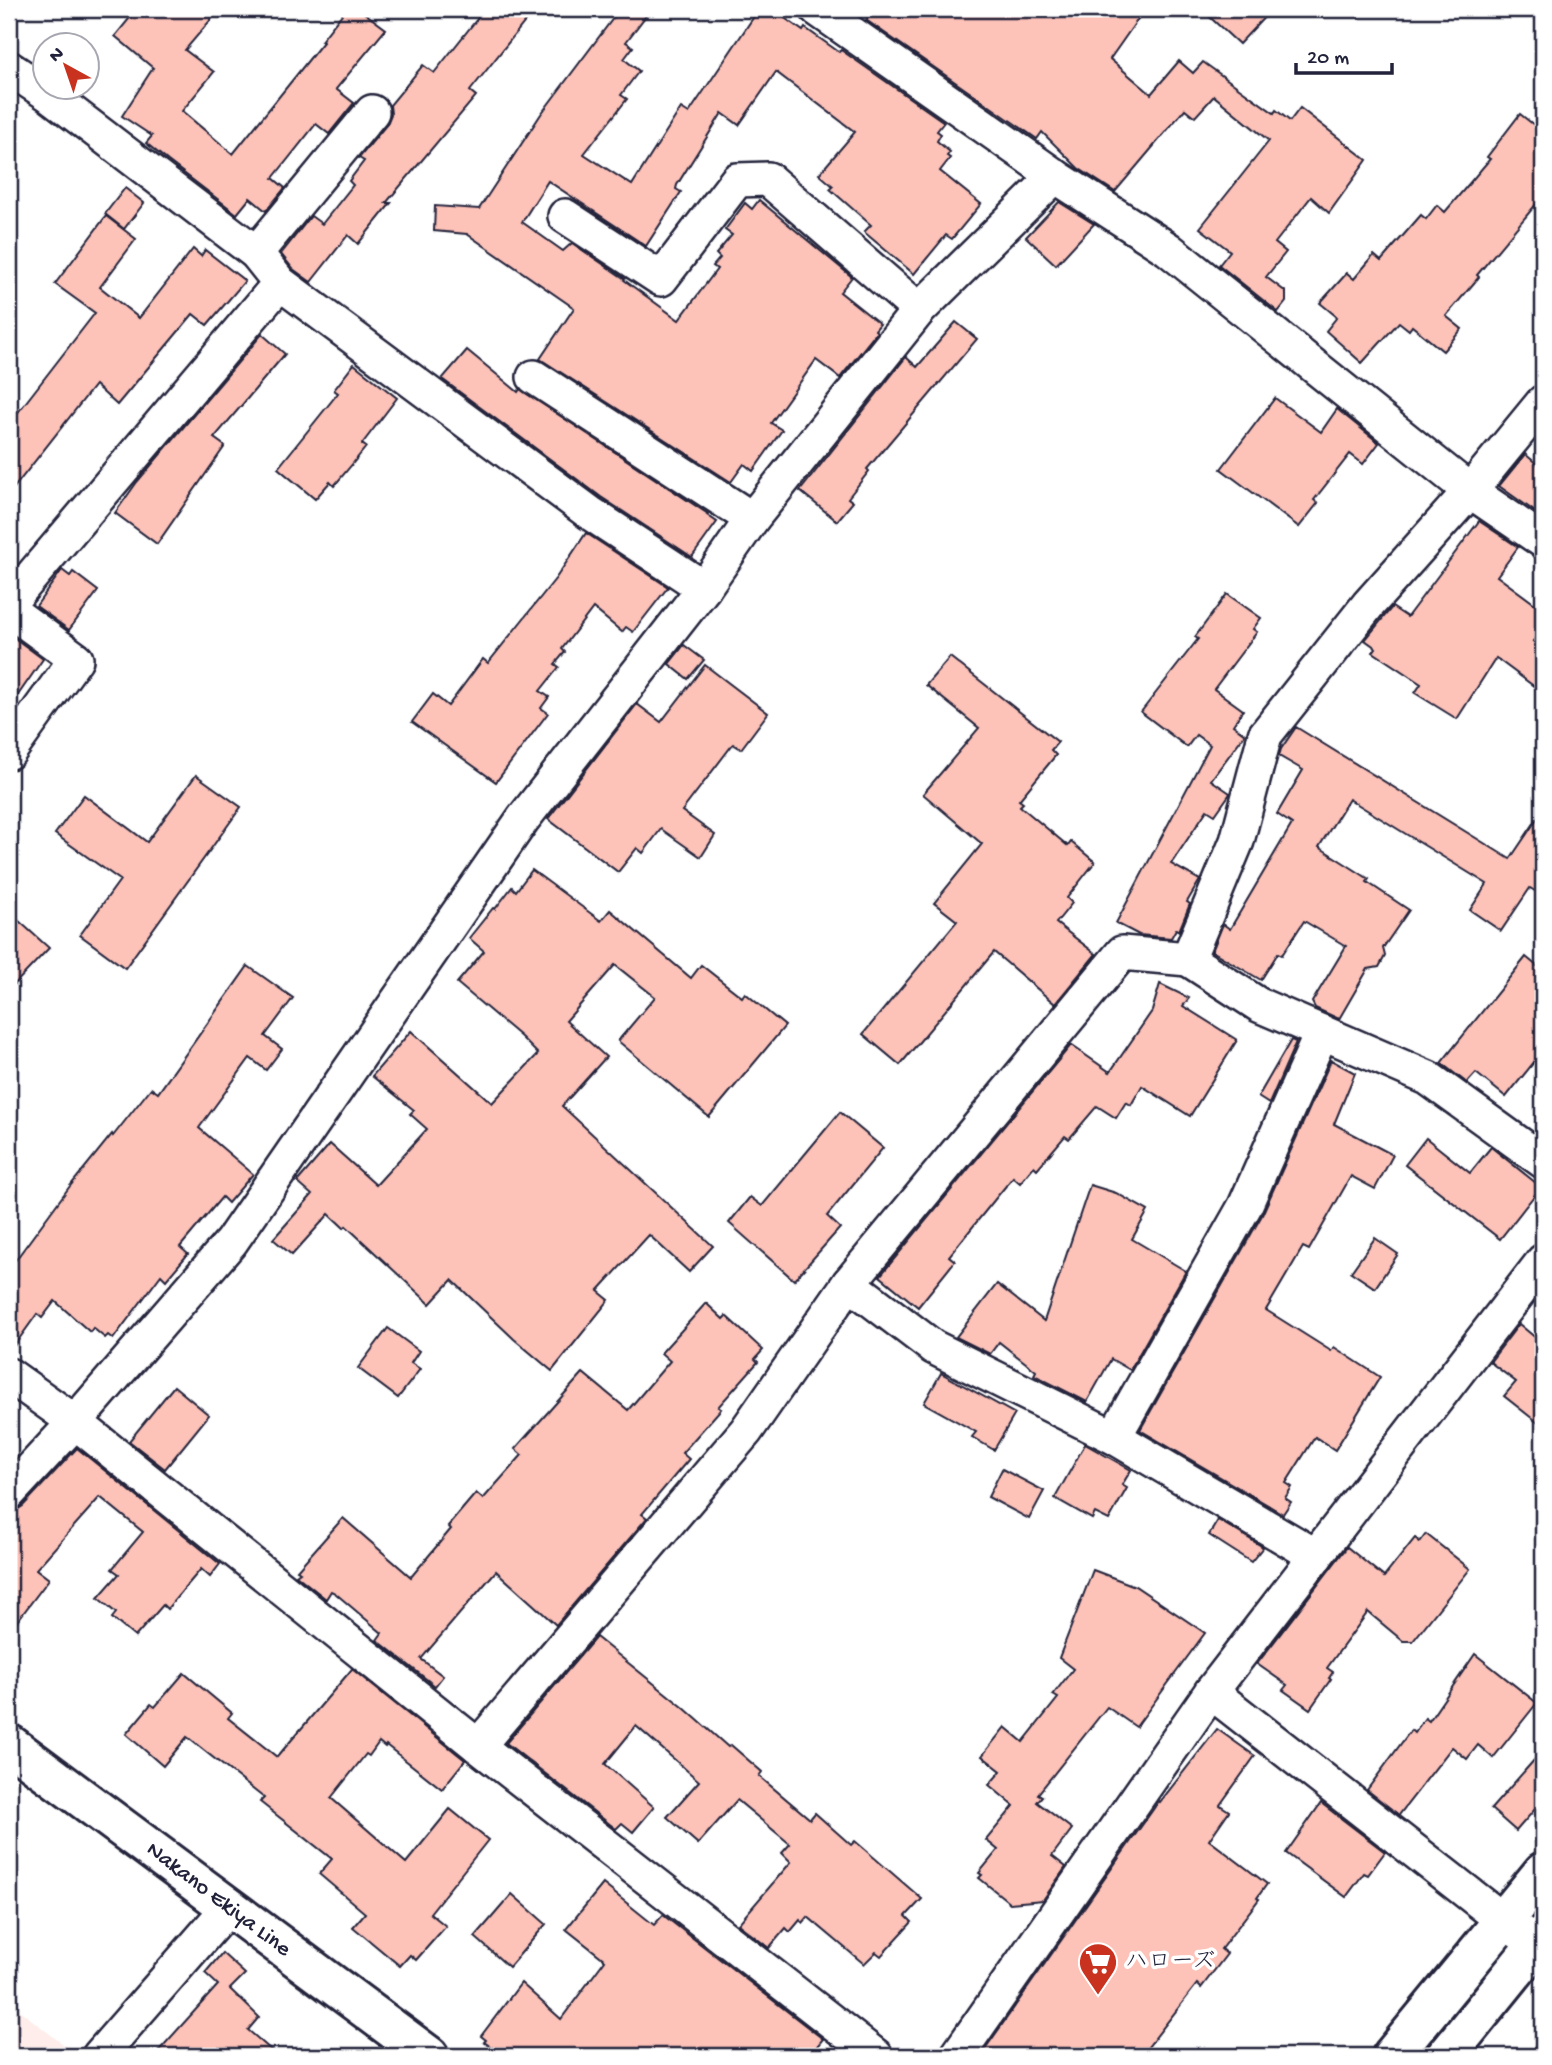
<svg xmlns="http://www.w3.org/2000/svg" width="1552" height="2065" viewBox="0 0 1552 2065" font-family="'Gochi Hand','Klee One',sans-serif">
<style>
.built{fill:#feedea}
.building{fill:#fdc2b8;stroke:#22223b;stroke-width:2}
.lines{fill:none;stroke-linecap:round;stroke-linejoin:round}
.minor-casing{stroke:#22223b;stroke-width:38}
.major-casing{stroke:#22223b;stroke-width:44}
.highway-casing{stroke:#22223b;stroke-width:44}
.minor{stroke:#fff;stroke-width:33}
.major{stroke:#fff;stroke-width:38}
.highway{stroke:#fff;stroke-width:38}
.labels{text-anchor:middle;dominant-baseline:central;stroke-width:7;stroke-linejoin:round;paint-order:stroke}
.street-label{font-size:23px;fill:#22223b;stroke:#fff}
.poi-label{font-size:23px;fill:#22223b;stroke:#fff;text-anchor:start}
</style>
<rect width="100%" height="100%" fill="#fff"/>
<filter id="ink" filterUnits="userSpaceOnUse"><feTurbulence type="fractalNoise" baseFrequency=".0143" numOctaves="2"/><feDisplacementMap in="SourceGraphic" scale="14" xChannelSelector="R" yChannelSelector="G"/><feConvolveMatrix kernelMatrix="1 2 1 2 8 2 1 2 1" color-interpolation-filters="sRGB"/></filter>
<g filter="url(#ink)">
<path class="built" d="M9 2002 78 2056H9Z"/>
<g class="building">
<path d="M137 9H220L185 50 214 72 182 111 233 154 323 42 321 41 346 9H359L386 29 336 89 354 103 329 134 316 124 273 178 285 188 266 211 250 198 237 214 168 161 146 143 152 136 122 116 153 68 115 36Z"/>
<path d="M485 9H535L470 91 476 96 386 203H391L358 244 348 235 311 282 293 269 281 254 311 216 322 224 353 185 349 181 364 161 359 158 387 124 391 114 390 105 423 65 434 73Z"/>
<path d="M620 9H651L626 42 633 47 624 59 639 71 621 95 627 99 584 154 632 185 681 108 689 113 759 9H772L803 31 805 28 839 52 841 50 944 122 937 131 941 134 937 141 950 152 947 156 950 158 940 171 981 204 952 239 946 235 914 274 864 232 871 225 830 189 833 186 819 174 855 132 776 72 739 125 722 113 677 185 676 189 681 192 646 246 548 181 522 222 563 251 572 243 625 279 624 280 679 320 717 269 713 266 720 258 716 254 732 235 725 230 745 203 752 209 759 200 852 277 840 292 880 324 875 330 877 332 840 378 816 360 771 423 782 430 753 471 744 464 731 482 540 359 574 308 467 234 434 231 435 206 479 209 541 114Z"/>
<path d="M875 9H1145L1110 59 1151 94 1179 61 1193 73 1203 62 1274 113 1276 110 1290 121 1300 108 1367 160 1329 213 1311 197 1275 243 1286 252 1266 277 1286 292V302L1278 312 1219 265 1230 251 1200 228 1269 141 1214 96 1195 117 1185 109 1115 192 1078 168 1042 132 1037 139 866 20Z"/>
<path d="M1201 9H1272L1239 44Z"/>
<path d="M1520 114 1543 132V196L1477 275 1479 277 1446 316 1462 329 1443 351 1412 326 1409 330 1399 322 1362 363 1326 331 1337 317 1320 303 1347 273 1354 279 1374 255 1381 261 1421 215 1426 219 1437 205 1445 212 1490 159 1487 157Z"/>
<path d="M125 188 144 203 124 229 105 214Z"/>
<path d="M1059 202 1094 224 1056 265 1026 237Z"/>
<path d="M106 216 136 239 100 287 139 318 193 249 201 256 205 250 245 281 207 325 193 314 117 405 95 385 9 494V424L95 313 55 284Z"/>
<path d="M956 322 977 339 867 469 869 471 848 498 853 502 837 521 800 491 906 357 917 367Z"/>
<path d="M262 334 285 354 214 438 225 446 157 544 115 513 137 482Z"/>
<path d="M467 350 518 392 520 389 708 514 707 515 717 522 692 557 601 497 442 379Z"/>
<path d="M354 364 397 398 362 444 366 447 354 462 334 486 330 482 315 499 278 468 338 393 334 390Z"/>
<path d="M1275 398 1321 432 1337 409 1379 443 1363 464 1350 454 1314 500 1318 503 1299 527 1221 469Z"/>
<path d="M1525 454 1543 469V513L1541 516 1499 486Z"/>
<path d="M1479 521 1518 547 1497 576 1543 610V631L1533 641 1543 648V693L1496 658 1457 719 1415 693 1421 684 1373 652 1376 648 1365 640 1392 607 1407 617Z"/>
<path d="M586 533 668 587 633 632 626 627 622 632 593 608 562 649 565 652 555 664 559 667 540 691 549 697 541 708 548 713 496 782 412 722 433 694 448 706 483 659 488 663 556 578Z"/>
<path d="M62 570 70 576 73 572 98 591 69 630 36 606Z"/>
<path d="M1227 594 1261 618 1253 629 1257 632 1214 689 1243 710 1233 725 1245 734 1211 780 1230 793 1229 795 1215 815 1207 810 1171 864 1200 880 1187 902 1190 904 1179 931 1176 929 1171 938 1139 935 1116 923 1210 745 1196 735 1187 747 1141 712 1198 639 1195 637Z"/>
<path d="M9 634 43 659 9 708Z"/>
<path d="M684 645 704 660 688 679 669 664Z"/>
<path d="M950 657 1058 742 1051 750 1056 755 1019 800 1023 803 1020 806 1068 846 1071 842 1095 862 1067 898 1072 903 1056 923 1096 954 1055 1004 994 952 900 1065 863 1034 957 921 934 903 982 844 923 794 979 728 926 685Z"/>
<path d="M705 665 768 713 741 749 733 744 682 811 715 835 701 857 661 829 643 853 637 848 618 872 548 819 637 704 661 722Z"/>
<path d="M1296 727 1510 859 1543 810V896L1530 888 1501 931 1470 910 1487 884 1349 799 1319 847 1369 879 1367 882 1409 910 1383 948 1385 956 1379 967 1368 969 1339 1019 1315 1008 1312 1002 1346 946 1304 921 1282 955 1278 953 1261 980 1212 951 1223 924 1230 929 1292 824 1277 814 1303 770 1279 756 1281 749Z"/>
<path d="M196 775 241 807 125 968 80 935 120 880 55 834 84 795 147 842Z"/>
<path d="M532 870 601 921 610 910 691 978 701 965 742 997 745 993 785 1026 709 1117 618 1041 655 997 615 965 566 1021 606 1057 562 1106 713 1246 689 1272 649 1235 598 1291 609 1300 552 1371 514 1339 452 1280 430 1304 346 1226 344 1228 329 1214 292 1255 273 1239 312 1195 297 1182 330 1144 376 1185 427 1129 410 1114 414 1110 372 1076 411 1031 492 1103 538 1054 521 1037 457 983 484 951 469 938 493 908 495 909 512 887 516 891Z"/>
<path d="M9 912 49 948 9 990Z"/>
<path d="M1526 957 1543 971V1051L1506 1097 1476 1073 1467 1083 1441 1063Z"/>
<path d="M248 966 293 998 265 1036 282 1049 266 1070 250 1058 199 1128 253 1174 228 1203 222 1197 180 1247 188 1254 166 1280 161 1275 113 1339 108 1335 105 1338 93 1328 90 1332 55 1301 42 1318 37 1314 9 1353V1269L70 1186 112 1134 113 1136 151 1088 158 1093Z"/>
<path d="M1160 984 1189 998 1183 1006 1237 1040 1190 1116 1142 1086 1131 1105 1126 1102 1116 1118 1097 1106 1069 1139 1065 1136 1037 1169 1034 1166 1020 1183 1013 1177 949 1256 955 1261 918 1307 880 1276 1071 1045 1110 1072 1152 1011Z"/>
<path d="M1291 1040 1296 1042 1269 1104 1258 1097Z"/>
<path d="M1331 1060 1355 1073 1334 1124 1393 1155 1375 1189 1351 1176 1309 1250 1303 1247 1266 1310 1331 1351 1334 1347 1380 1377 1335 1450 1315 1437 1286 1483 1292 1487 1285 1498 1291 1502 1283 1514 1140 1430 1262 1215Z"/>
<path d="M840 1112 883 1148 827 1216 840 1228 794 1280 729 1223 750 1197 762 1206Z"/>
<path d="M1426 1138 1470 1173 1491 1147 1541 1187 1500 1239 1405 1165Z"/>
<path d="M1090 1185 1116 1193 1148 1211 1132 1239 1186 1271 1130 1370 1111 1359 1087 1402 1034 1375 1036 1371 999 1342 990 1354 956 1337 997 1284 1044 1321Z"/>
<path d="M1375 1238 1398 1254 1375 1288 1351 1272Z"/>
<path d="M706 1303 723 1319 726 1316 763 1350 755 1359 758 1362 718 1407 721 1409 682 1453 689 1459 642 1514 647 1518 556 1625 496 1571 421 1659 443 1676 435 1686 377 1640 382 1633 335 1593 331 1591 326 1599 296 1575 300 1572 297 1570 343 1518 411 1577 451 1529 448 1526 476 1493 483 1499 522 1455 515 1449 583 1373 628 1410 670 1361 661 1353Z"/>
<path d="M1519 1324 1543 1344V1427L1504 1396 1516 1382 1490 1362Z"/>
<path d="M388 1328 419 1351 411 1363 420 1369 398 1398 358 1368Z"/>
<path d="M941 1373 1015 1414 994 1450 972 1437 976 1432 924 1403Z"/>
<path d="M174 1386 209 1415 165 1469 129 1441Z"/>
<path d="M1085 1444 1131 1470 1122 1485 1127 1488 1109 1520 1095 1513 1092 1519 1055 1498Z"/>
<path d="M77 1448 220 1564 210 1577 201 1569 167 1609 163 1605 135 1637 112 1618 116 1613 98 1598 119 1574 112 1569 143 1532 100 1497 36 1569 49 1579 9 1632V1512L15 1511 23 1506Z"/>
<path d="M1002 1469 1044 1491 1029 1519 988 1497Z"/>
<path d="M1218 1520 1263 1547 1251 1562 1209 1535Z"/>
<path d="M1426 1534 1470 1569 1413 1641H1403L1368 1612 1327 1668 1333 1672 1329 1678 1331 1679 1310 1709 1283 1690 1287 1685 1257 1664 1347 1547 1384 1577 1415 1538 1420 1542Z"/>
<path d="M1093 1570 1135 1586 1205 1633 1136 1727 1107 1707 1038 1794 1042 1796 1037 1802 1072 1829 1052 1856 1066 1867 1043 1900 1010 1903 979 1878 982 1875 979 1873 998 1850 986 1840 1014 1806 989 1785 1001 1771 982 1756 1005 1727 1023 1742 1058 1698 1053 1695 1073 1669 1059 1658Z"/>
<path d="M596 1637 683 1707 728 1747 731 1745 762 1772 759 1776 810 1819 815 1813 851 1845 855 1841 922 1899 906 1916 912 1922 881 1956 876 1952 864 1964 808 1917 803 1923 800 1920 790 1932 786 1928 769 1948 738 1924 791 1862 782 1853 790 1844 737 1800 698 1844 667 1817 699 1781 636 1726 605 1764 654 1807 633 1832 622 1823 616 1829 506 1743Z"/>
<path d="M1475 1654 1537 1703 1493 1758 1478 1745 1467 1759 1452 1747 1399 1815 1367 1790 1411 1730 1414 1733 1425 1718 1429 1721Z"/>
<path d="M352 1669 465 1760 442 1789 386 1745 385 1747 379 1742 369 1756 366 1754 331 1798 406 1863 450 1809 488 1840 430 1913 446 1926 416 1960 410 1955 400 1966 353 1927 365 1913 319 1874 332 1859 260 1802 264 1798 187 1737 163 1766 126 1734 151 1704 155 1707 184 1673 232 1713 228 1718 277 1757Z"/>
<path d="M1217 1729 1255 1756 1220 1805 1229 1811 1209 1840 1267 1884 1257 1898 1259 1899 1221 1949 1227 1954 1201 1988 1197 1984 1141 2056H980L1159 1801 1160 1802Z"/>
<path d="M1543 1750V1800L1516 1831 1491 1809Z"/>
<path d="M1321 1803 1385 1852 1368 1875 1364 1873 1346 1897 1286 1853Z"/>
<path d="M603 1884 654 1925 663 1915 823 2039 809 2056H504L484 2042 486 2040 481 2036 521 1983 561 2019 605 1960 566 1929Z"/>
<path d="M512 1894 546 1924 509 1967 475 1937Z"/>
<path d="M222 1953 245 1974 230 1989 259 2017 248 2030 278 2056H154L218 1985 205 1973Z"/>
</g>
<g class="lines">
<g class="minor-casing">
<g id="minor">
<path d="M817 9 1055 176 1168 249 1470 491 1543 541"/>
<path d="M9 68 48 94 256 253 280 283 590 513 704 588"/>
<path d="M565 216 661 279 737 180 768 179 919 310"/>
<path d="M256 253 372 112"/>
<path d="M534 377 752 519"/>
<path d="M9 603 280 283"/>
<path d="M9 610 76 659 9 752"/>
<path d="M1188 959 1259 1005 1428 1078 1543 1161"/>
<path d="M849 1283 933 1347 1114 1437 1316 1556"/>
<path d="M9 1375 75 1422 478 1746 876 2056"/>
<path d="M1114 1437 1245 1206 1322 1032"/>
<path d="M9 1493 75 1422 231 1242 523 819 704 588 752 519 919 310 1055 176"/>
<path d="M1211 1692 1504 1921 1543 1947"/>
<path d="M478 1746 746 1431 849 1283 1122 953 1188 959 1237 841 1265 735 1368 605 1470 491 1543 402"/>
<path d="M99 2056 228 1908"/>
<path d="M957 2056 1211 1692 1543 1261"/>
</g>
</g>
<g class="major-casing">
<path id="major" d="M9 1744 429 2056"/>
</g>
<g class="highway-casing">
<g id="highway">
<path d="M1392 2056 1543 1872"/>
<path d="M1446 2056 1543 1936"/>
</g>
</g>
<use href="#minor" class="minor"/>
<use href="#major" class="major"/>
<use href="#highway" class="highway"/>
</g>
</g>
<defs>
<g id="supermarket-pin" transform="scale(2.0125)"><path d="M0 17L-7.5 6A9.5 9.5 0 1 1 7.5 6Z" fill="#c8321e" stroke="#fff"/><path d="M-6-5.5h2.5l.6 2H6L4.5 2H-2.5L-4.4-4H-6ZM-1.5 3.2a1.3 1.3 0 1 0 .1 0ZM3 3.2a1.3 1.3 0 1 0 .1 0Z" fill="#fff"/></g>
</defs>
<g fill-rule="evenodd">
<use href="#supermarket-pin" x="1098" y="1962"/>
</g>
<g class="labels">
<g class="street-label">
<text transform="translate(218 1900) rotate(37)">Nakano Ekiya Line</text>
</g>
<g class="poi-label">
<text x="1125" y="1962">ハローズ</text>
</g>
</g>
<rect width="1552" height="2065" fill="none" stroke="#fff" stroke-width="35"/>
<rect x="18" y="18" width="1517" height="2030" fill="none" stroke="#22223b" stroke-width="2.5" filter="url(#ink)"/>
<g transform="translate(66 66) rotate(320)"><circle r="33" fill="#ffffff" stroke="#a7a7b1" stroke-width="2"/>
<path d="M0-5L12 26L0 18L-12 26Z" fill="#c8321e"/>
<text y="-10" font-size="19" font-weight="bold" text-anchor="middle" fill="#22223b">N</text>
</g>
<path d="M1296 63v10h96v-10" fill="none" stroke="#22223b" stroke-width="3.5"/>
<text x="1307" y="63" font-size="21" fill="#22223b" stroke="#ffffff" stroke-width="5" paint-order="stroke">20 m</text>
</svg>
